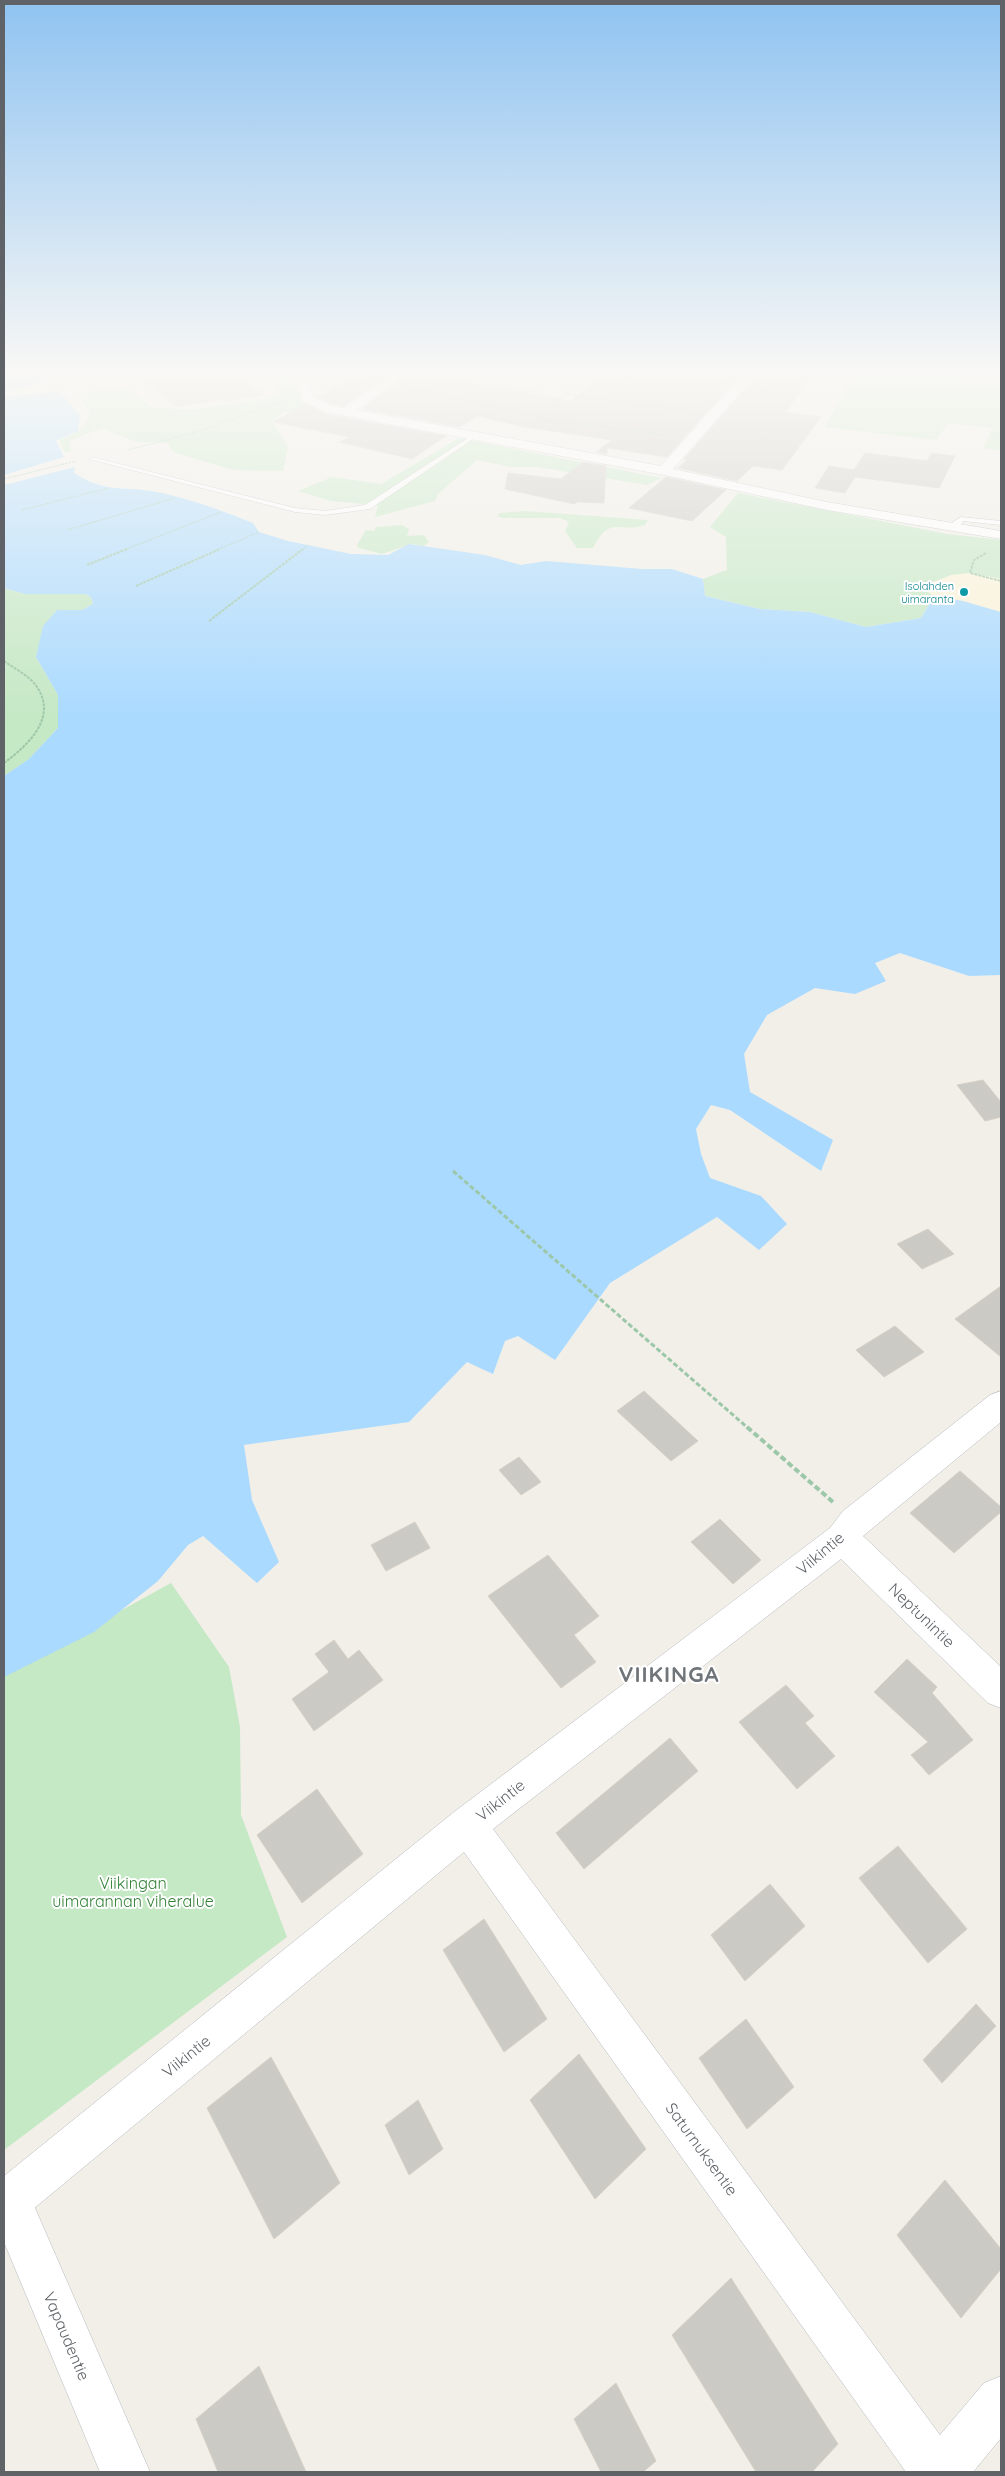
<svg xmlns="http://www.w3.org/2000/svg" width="1005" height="2476" viewBox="0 0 1005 2476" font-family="Quicksand,sans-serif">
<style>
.green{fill:#c5e8c5}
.sand{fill:#fbf3d9}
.water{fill:#aadaff}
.building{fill:#cccac5;stroke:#d6d1c6}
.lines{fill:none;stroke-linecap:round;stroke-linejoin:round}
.lane-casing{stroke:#b5b8bc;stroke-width:1}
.street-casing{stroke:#b5b8bc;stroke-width:1}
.secondary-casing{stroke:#b6babf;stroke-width:1}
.primary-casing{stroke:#f2c960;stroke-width:1}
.path-far3{stroke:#9cc7a9;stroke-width:1;stroke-dasharray:2.5 1;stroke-linecap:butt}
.path-far2{stroke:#9cc7a9;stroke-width:2;stroke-dasharray:3 1;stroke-linecap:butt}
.path-far1{stroke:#9cc7a9;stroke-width:3;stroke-dasharray:5 2.5;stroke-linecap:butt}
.path{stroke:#9cc7a9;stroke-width:4;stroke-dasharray:6 3;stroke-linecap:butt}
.lane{fill:#fff;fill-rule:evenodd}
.street{fill:#fff;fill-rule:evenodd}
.secondary{fill:#fff;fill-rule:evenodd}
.primary{fill:#fff2af;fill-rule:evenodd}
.culture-dot{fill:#0f9aa8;stroke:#fff;stroke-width:2}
.labels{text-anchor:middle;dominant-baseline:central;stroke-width:4;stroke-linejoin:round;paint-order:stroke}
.far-culture-label{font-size:11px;fill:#0d838f;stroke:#fff;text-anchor:end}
.near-street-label{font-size:16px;fill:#5f6368;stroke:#fff}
.near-park-label{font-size:16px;fill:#348238;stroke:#fff}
.near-district-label{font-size:22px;font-weight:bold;letter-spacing:1px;fill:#70757a;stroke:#fff}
</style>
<rect width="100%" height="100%" fill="#f1efe8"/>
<g class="green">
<path d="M237 371H289L302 400 326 410 321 415 285 412 272 421 288 447 283 471 233 470 173 452 168 443 136 442 102 428 69 441 71 452H64L60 440C77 433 85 430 90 412L77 393 128 388 152 407 189 410 279 396 276 377 246 376Z"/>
<path d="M501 371H539L526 382 493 377Z"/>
<path d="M850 371H955L976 384 998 383 1001 386V450L984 448 992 428 948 423 936 440 825 427 855 372Z"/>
<path d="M459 438 661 478 647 485 537 467H511L477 460 438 494 435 501 375 517 378 505 331 501 298 491 332 477 381 484Z"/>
<path d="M738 493 947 534 1001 540V579C968 571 952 575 921 587L934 596 921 618 866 627 810 612 760 609 705 596 703 579 727 570 726 537 710 527Z"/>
<path d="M526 511 648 520 645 525C618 534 611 514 593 548H577L565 531 569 522 560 518H503L497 516 499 513Z"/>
<path d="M402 525 409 529 407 536 424 535 429 542 424 546 411 544 382 554 359 548 357 545 366 530 374 531 376 527Z"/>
<path d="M4 588 25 594H85L91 597 93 604 82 610H57L44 626 36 657 58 695V728L29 759 4 776Z"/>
<path d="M171 1583 229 1667 240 1727 241 1815 287 1937 4 2150V1675Z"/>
</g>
<path class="sand" d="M970 573 1001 579V612L963 601 934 596 920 587 951 575Z"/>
<g class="water">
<path d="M4 371H51V380L32 385 30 388 4 391Z"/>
<path d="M59 391 80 415 78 431 56 441 64 457 4 475V397Z"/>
<path d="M75 467 74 473C106 493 119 486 151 491 186 497 220 510 253 523L259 532 288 541 351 554 388 555 409 544 485 555 521 565 546 561 642 569H672L703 579 705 596 760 609 810 612 866 627 921 618 934 596 963 601 1001 612V975L969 976 900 953 875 963 886 981 855 994 815 988 767 1015 744 1054 750 1092 833 1140 821 1171 730 1110 711 1105 696 1129 701 1154 710 1178 761 1196 787 1224 759 1250 717 1217 610 1283 555 1360 518 1336 505 1341 493 1374 467 1362 409 1422 244 1445 252 1500 279 1562 257 1583 203 1536 188 1545 158 1581 94 1632 4 1677V776L29 759 58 728V695L36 657 43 626 57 610H82L93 604 91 597 85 594H25L4 588V485Z"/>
</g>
<g class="building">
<path d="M207 371H229L265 395 227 401 225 399 177 407 146 382Z"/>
<path d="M363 371H392L344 406 330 403 317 397Z"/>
<path d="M412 371 571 401 607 371H743L667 457 607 448V454L596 452 612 440 525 427 477 416 460 427 362 409Z"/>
<path d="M761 371H816L785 412 821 417 782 470 753 466 737 481 678 468 687 460 684 459Z"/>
<path d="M304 405 325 414 446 436 412 459 340 442 350 437 273 422Z"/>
<path d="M865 453 927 461 932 453 955 456 939 488 855 477 845 493 815 488 829 466 854 470Z"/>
<path d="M583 462 606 466 604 503 578 502 574 504 505 489 508 473 561 479Z"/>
<path d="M666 477 726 490 692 521 629 508Z"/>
<path d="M983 1080 1001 1102V1117L985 1121 957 1085Z"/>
<path d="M928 1229 954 1254 922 1269 897 1244Z"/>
<path d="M1001 1286V1357L955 1319Z"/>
<path d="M895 1326 924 1352 884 1377 856 1350Z"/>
<path d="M644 1391 698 1441 671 1461 617 1411Z"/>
<path d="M519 1457 541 1482 521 1495 499 1470Z"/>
<path d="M960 1471 1001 1507V1512L954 1553 910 1513Z"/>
<path d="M720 1519 761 1560 733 1584 691 1542Z"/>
<path d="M415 1522 430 1548 386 1571 371 1545Z"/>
<path d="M548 1555 599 1616 574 1635 596 1662 561 1688 488 1596Z"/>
<path d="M334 1640 348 1659 359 1650 383 1680 314 1731 292 1699 329 1672 315 1654Z"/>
<path d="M907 1659 937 1687 932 1693 973 1740 929 1775 911 1755 928 1742 874 1692Z"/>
<path d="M786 1685 814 1716 805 1723 835 1756 797 1789 739 1722Z"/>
<path d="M670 1738 698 1771 584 1869 556 1833Z"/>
<path d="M317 1789 363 1854 302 1903 257 1835Z"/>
<path d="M898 1846 967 1929 928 1963 859 1878Z"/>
<path d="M770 1884 805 1926 745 1981 711 1935Z"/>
<path d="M484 1919 547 2019 504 2052 443 1950Z"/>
<path d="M976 2004 996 2026 942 2083 923 2060Z"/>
<path d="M746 2019 794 2087 747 2129 699 2058Z"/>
<path d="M579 2054 646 2149 595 2199 530 2100Z"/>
<path d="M271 2057 340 2183 274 2239 207 2108Z"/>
<path d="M418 2100 443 2149 409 2175 385 2125Z"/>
<path d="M945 2180 1001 2249V2269L961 2318 897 2235Z"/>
<path d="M731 2278 838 2444 812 2472H756L672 2335Z"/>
<path d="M259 2366 306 2472H218L196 2419Z"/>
<path d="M616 2383 656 2461 643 2472H601L574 2419Z"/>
</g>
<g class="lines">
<g class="lane-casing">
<g id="lane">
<path d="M151 371H158L154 374Z"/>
<path d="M474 434 479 435 370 509 325 515 295 512 89 459 92 457 295 508 325 511 365 505Z"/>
<path d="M961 517 1001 521V525L963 521 958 530H952L953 522Z"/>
</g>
</g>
<g class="street-casing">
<g id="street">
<path d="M293 371H305L313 397 329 405 344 408 396 371H410L357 410 661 466 746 371H759L673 469 827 502 1001 531V539L827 510 664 475 325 412 303 402Z"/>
<path d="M1001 1391V1422L863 1536 1001 1667V1708L988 1703 841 1559 493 1829 940 2435 984 2383 1001 2376V2438L973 2472H906L464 1852 20 2220 4 2226V2176L454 1812 830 1528 843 1511 990 1395Z"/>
</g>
</g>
<g class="secondary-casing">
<path id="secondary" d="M9 2179 25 2185 150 2472H100L4 2242V2181Z"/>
</g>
<g class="primary-casing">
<path id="primary" d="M974 371H990L1001 377V385Z"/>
</g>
<g class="path-far3">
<path d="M442 371 472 380 544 393"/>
<path d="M604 374 709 389"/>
<path d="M412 389 519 412"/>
<path d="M567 394 689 412"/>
<path d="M542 419 668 435"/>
<path d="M532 427 567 394 569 382"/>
<path d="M128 450 204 430 267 406 287 401"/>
<path d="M4 479 76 461"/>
<path d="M22 510 109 488"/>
<path d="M67 530 175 498"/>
<path d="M124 550 221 512"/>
<path d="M217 550 259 532"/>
<path d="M301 550 308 545"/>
</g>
<g class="path-far2">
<path d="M986 553 974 560 970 573 1001 581"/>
<path d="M87 565 127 549"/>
<path d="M136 586 220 549"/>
<path d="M209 621 303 549"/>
<path d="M4 661C15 669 30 676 37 687 58 718 27 746 4 763"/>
</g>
<path class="path-far1" d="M453 1171 748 1428"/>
<path class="path" d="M747 1427 833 1502"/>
<use href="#lane" class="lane"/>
<use href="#street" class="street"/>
<use href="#secondary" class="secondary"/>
<use href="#primary" class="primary"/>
</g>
<linearGradient id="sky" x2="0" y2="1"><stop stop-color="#8fc3f1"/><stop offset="0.52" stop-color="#f9f8f5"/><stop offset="1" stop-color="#f9f8f5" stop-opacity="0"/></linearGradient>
<rect width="1005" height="718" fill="url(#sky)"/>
<circle class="culture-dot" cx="964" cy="592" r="5"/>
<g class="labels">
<g class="far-culture-label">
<text x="954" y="586">Isolahden<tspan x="954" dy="13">uimaranta</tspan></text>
</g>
<g class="near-street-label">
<text transform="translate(820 1553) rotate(-40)">Viikintie</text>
<text transform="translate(922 1615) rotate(44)">Neptunintie</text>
<text transform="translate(500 1800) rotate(-38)">Viikintie</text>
<text transform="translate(186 2056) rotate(-39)">Viikintie</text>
<text transform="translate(702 2149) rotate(54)">Saturnuksentie</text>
<text transform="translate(67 2336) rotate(67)">Vapaudentie</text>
</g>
<g class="near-park-label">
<text x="133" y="1883">Viikingan<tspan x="133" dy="18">uimarannan viheralue</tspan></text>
</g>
<g class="near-district-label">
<text x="669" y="1674">VIIKINGA</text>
</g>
</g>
<rect width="1005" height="2476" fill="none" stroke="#5f6368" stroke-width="10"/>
</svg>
